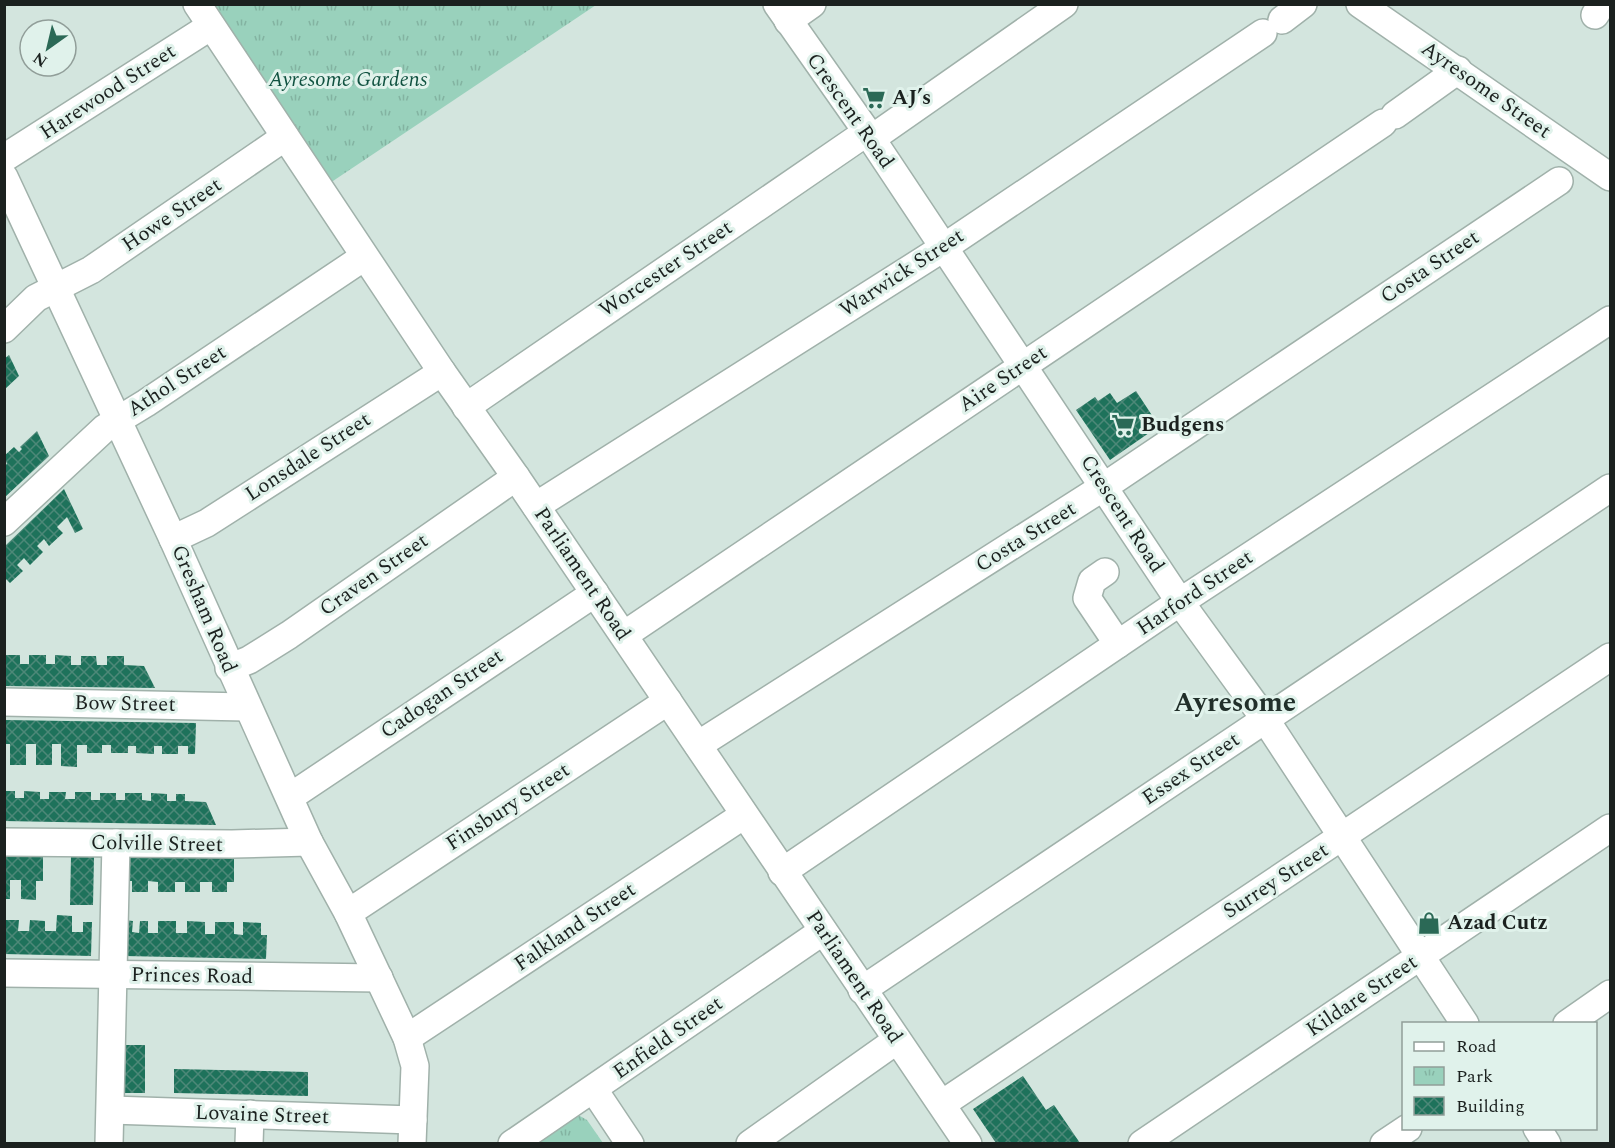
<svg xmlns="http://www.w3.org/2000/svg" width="1615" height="1148" viewBox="0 0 1615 1148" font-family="Spectral,serif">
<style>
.park{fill:url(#park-tufts)}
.building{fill:url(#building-cross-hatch)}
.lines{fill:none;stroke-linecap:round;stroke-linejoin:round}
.minor-casing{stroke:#a0b1aa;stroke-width:30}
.minor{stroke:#fff;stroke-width:27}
.labels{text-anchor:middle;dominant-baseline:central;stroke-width:6;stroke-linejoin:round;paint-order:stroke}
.park-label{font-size:21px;font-style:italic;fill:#105240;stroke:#e0f2eb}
.street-label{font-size:21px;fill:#1b211f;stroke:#e0f2eb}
.poi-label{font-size:21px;font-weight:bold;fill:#1b211f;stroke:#e0f2eb;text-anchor:start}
.district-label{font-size:27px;font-weight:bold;fill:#212f2a;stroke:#e0f2eb}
</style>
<defs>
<pattern id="park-tufts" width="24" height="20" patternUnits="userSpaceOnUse" patternTransform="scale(1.5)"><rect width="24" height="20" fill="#99d1bc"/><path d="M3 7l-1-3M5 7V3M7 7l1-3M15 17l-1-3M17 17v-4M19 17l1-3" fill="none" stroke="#83b3a1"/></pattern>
<pattern id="building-cross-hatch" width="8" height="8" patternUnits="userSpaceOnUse" patternTransform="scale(1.5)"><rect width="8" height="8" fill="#1e725b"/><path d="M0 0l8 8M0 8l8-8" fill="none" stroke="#4d8878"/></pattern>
</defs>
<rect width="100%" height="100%" fill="#d3e5de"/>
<g class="park">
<path d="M205 5H596L327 185Z"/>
<path d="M580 1116 587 1120 603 1143 533 1144 572 1117Z"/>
</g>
<g class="building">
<path d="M9 355 19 376 4 390V359Z"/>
<path d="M1136 391 1159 426 1110 460 1076 410 1095 397 1098 401 1110 393 1117 403Z"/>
<path d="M37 431 49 456 4 498V466L7 464 4 456 14 447 19 452 22 449 20 447Z"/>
<path d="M64 489 83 529 75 533 67 517 57 527 63 533 49 546 44 539 37 546 43 552 30 565 24 558 17 565 23 571 10 583 4 577V547Z"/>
<path d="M4 655H20V664H29V655H46V664H55V655L71 656V665H81V656H96L97 665H107V656H124V665L144 666 155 688 4 686Z"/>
<path d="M4 720 196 723 195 754H188V746H178V754H162V746H154V754L136 753V746H128V753H111V745H102V753H87V745H77V767L61 766V744H52V765H36V744H26V765H10V744H4Z"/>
<path d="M4 791H15V798H24V791L40 792V799H49V792H66L65 799H75V792H91V800H100V793H116V800H125V793H142V800L151 801V793L167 794V801H176V794H185V801L206 802 216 825 4 821Z"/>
<path d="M4 855 43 856V881H36V900L21 899V880H10V899H4Z"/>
<path d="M71 856 94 857 93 905H70Z"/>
<path d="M125 857 234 858V882H227V892H212V882H200V892H185V882H175V892H158V882L148 881V892H132V881H125Z"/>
<path d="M57 915 72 916V932H83V922H92L91 956 4 954V920H19L18 931H29L30 920 45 921V931H56Z"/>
<path d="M124 920 133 921 132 932 139 933 140 921H148V933H158V921H176V933H187V921L205 922V934H215V922H234V934L243 935V922L261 923V935H267L266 959 124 956Z"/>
<rect x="122" y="1045" width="23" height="48"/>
<path d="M174 1069 308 1072V1096L174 1093Z"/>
<path d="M1023 1076 1046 1110 1054 1105 1080 1143H996L973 1109Z"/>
</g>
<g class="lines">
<g class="minor-casing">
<g id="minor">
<path d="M197 4 442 372 516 477 968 1144"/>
<path d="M777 4 867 132 1180 602 1265 719 1465 1024"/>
<path d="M1360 4 1610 177"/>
<path d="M1595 15 1602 4"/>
<path d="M1282 20 1303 4"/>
<path d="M788 21 812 4"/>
<path d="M1395 115 1458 70"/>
<path d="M871 139 1064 4"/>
<path d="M4 158 211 26"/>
<path d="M4 177 173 539 309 842 348 913 407 1038 415 1066 412 1144"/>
<path d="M4 329 36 298 91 270 285 137"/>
<path d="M466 407 867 132"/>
<path d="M536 506 943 248 1263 33"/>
<path d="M4 522 105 428 146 403 364 257"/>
<path d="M173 539 207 523 442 372"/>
<path d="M1105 572 1092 581 1087 598 1118 644"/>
<path d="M624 635 1383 123"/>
<path d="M229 668 249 660 289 635 516 477"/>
<path d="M4 702 246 707"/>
<path d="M698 745 1105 486 1559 181"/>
<path d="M290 797 595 593"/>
<path d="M4 842 232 844 309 842"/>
<path d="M782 872 1180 602 1610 320"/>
<path d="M348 913 668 701"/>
<path d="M4 973 379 978"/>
<path d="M862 990 1610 488"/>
<path d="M1567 1024 1610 994"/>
<path d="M407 1038 744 815"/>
<path d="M594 1090 630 1144"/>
<path d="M942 1104 1610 657"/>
<path d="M111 1110 413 1120"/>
<path d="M1537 1128 1547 1144"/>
<path d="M109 1144 116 843"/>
<path d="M249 1144 250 1114"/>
<path d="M512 1144 823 931"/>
<path d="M750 1144 897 1040"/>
<path d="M1142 1144 1610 828"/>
<path d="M1384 1144 1408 1128"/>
</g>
</g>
<use href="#minor" class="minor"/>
</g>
<defs>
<g id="supermarket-bare" transform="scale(1.8)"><path d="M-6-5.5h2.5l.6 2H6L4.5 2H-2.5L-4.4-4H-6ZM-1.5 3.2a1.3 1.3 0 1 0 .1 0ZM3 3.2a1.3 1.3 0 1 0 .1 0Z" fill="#2b6956" stroke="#e0f2eb" stroke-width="2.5" paint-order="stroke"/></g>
<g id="shop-bare" transform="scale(1.8)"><path d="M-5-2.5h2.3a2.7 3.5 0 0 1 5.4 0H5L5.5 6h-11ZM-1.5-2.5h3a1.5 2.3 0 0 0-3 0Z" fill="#2b6956" stroke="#e0f2eb" stroke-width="2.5" paint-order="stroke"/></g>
</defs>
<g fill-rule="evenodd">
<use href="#supermarket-bare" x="874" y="98"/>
<use href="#supermarket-bare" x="1123" y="425"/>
<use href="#shop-bare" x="1429" y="923"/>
</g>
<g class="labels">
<g class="park-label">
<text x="348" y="80">Ayresome Gardens</text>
</g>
<g class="street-label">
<text transform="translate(1486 90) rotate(35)">Ayresome Street</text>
<text transform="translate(108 92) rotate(-33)">Harewood Street</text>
<text transform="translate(850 111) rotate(55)">Crescent Road</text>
<text transform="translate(172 215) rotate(-34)">Howe Street</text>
<text transform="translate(1430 267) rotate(-34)">Costa Street</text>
<text transform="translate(666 269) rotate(-34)">Worcester Street</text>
<text transform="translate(902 273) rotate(-33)">Warwick Street</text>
<text transform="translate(1003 379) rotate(-34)">Aire Street</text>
<text transform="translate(177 381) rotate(-33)">Athol Street</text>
<text transform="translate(308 457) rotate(-33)">Lonsdale Street</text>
<text transform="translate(1122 514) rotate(57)">Crescent Road</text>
<text transform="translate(1026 537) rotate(-32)">Costa Street</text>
<text transform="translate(582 574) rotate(56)">Parliament Road</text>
<text transform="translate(374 575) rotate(-35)">Craven Street</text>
<text transform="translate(1195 593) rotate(-34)">Harford Street</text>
<text transform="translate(204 609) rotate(67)">Gresham Road</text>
<text transform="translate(442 694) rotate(-34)">Cadogan Street</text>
<text transform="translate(125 704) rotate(1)">Bow Street</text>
<text transform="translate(1191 769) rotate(-34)">Essex Street</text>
<text transform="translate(508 807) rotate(-33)">Finsbury Street</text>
<text transform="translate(157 844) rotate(1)">Colville Street</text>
<text transform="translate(1276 881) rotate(-33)">Surrey Street</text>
<text transform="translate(575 927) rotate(-34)">Falkland Street</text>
<text transform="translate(192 976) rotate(1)">Princes Road</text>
<text transform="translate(854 977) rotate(56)">Parliament Road</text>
<text transform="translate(1362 996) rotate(-34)">Kildare Street</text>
<text transform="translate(668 1038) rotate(-35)">Enfield Street</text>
<text transform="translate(262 1115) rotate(2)">Lovaine Street</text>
</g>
<g class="poi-label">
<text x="892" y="98">AJ’s</text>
<text x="1141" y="425">Budgens</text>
<text x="1447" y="923">Azad Cutz</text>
</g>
<g class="district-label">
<text x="1235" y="703">Ayresome</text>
</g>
</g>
<rect width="1615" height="1148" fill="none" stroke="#1b211f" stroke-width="12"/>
<rect x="1402" y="1022" width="195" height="108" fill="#e0f2eb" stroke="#919e99" stroke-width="1.5"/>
<rect x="1414" y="1042" width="30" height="9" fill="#ffffff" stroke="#919e99" stroke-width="1.5"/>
<text x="1456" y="1052" font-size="18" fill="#1b211f">Road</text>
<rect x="1414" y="1067" width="30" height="18" fill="url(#park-tufts)" stroke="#919e99" stroke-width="1.5"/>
<text x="1456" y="1082" font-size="18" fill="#1b211f">Park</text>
<rect x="1414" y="1097" width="30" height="18" fill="url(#building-cross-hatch)" stroke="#919e99" stroke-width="1.5"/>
<text x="1456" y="1112" font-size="18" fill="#1b211f">Building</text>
<g transform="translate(48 48) rotate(214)"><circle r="28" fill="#e0f2eb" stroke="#919e99" stroke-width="1.5"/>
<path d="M0-4.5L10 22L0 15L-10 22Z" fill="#2b6956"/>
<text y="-9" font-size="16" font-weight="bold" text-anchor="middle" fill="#1b211f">N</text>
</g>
</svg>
